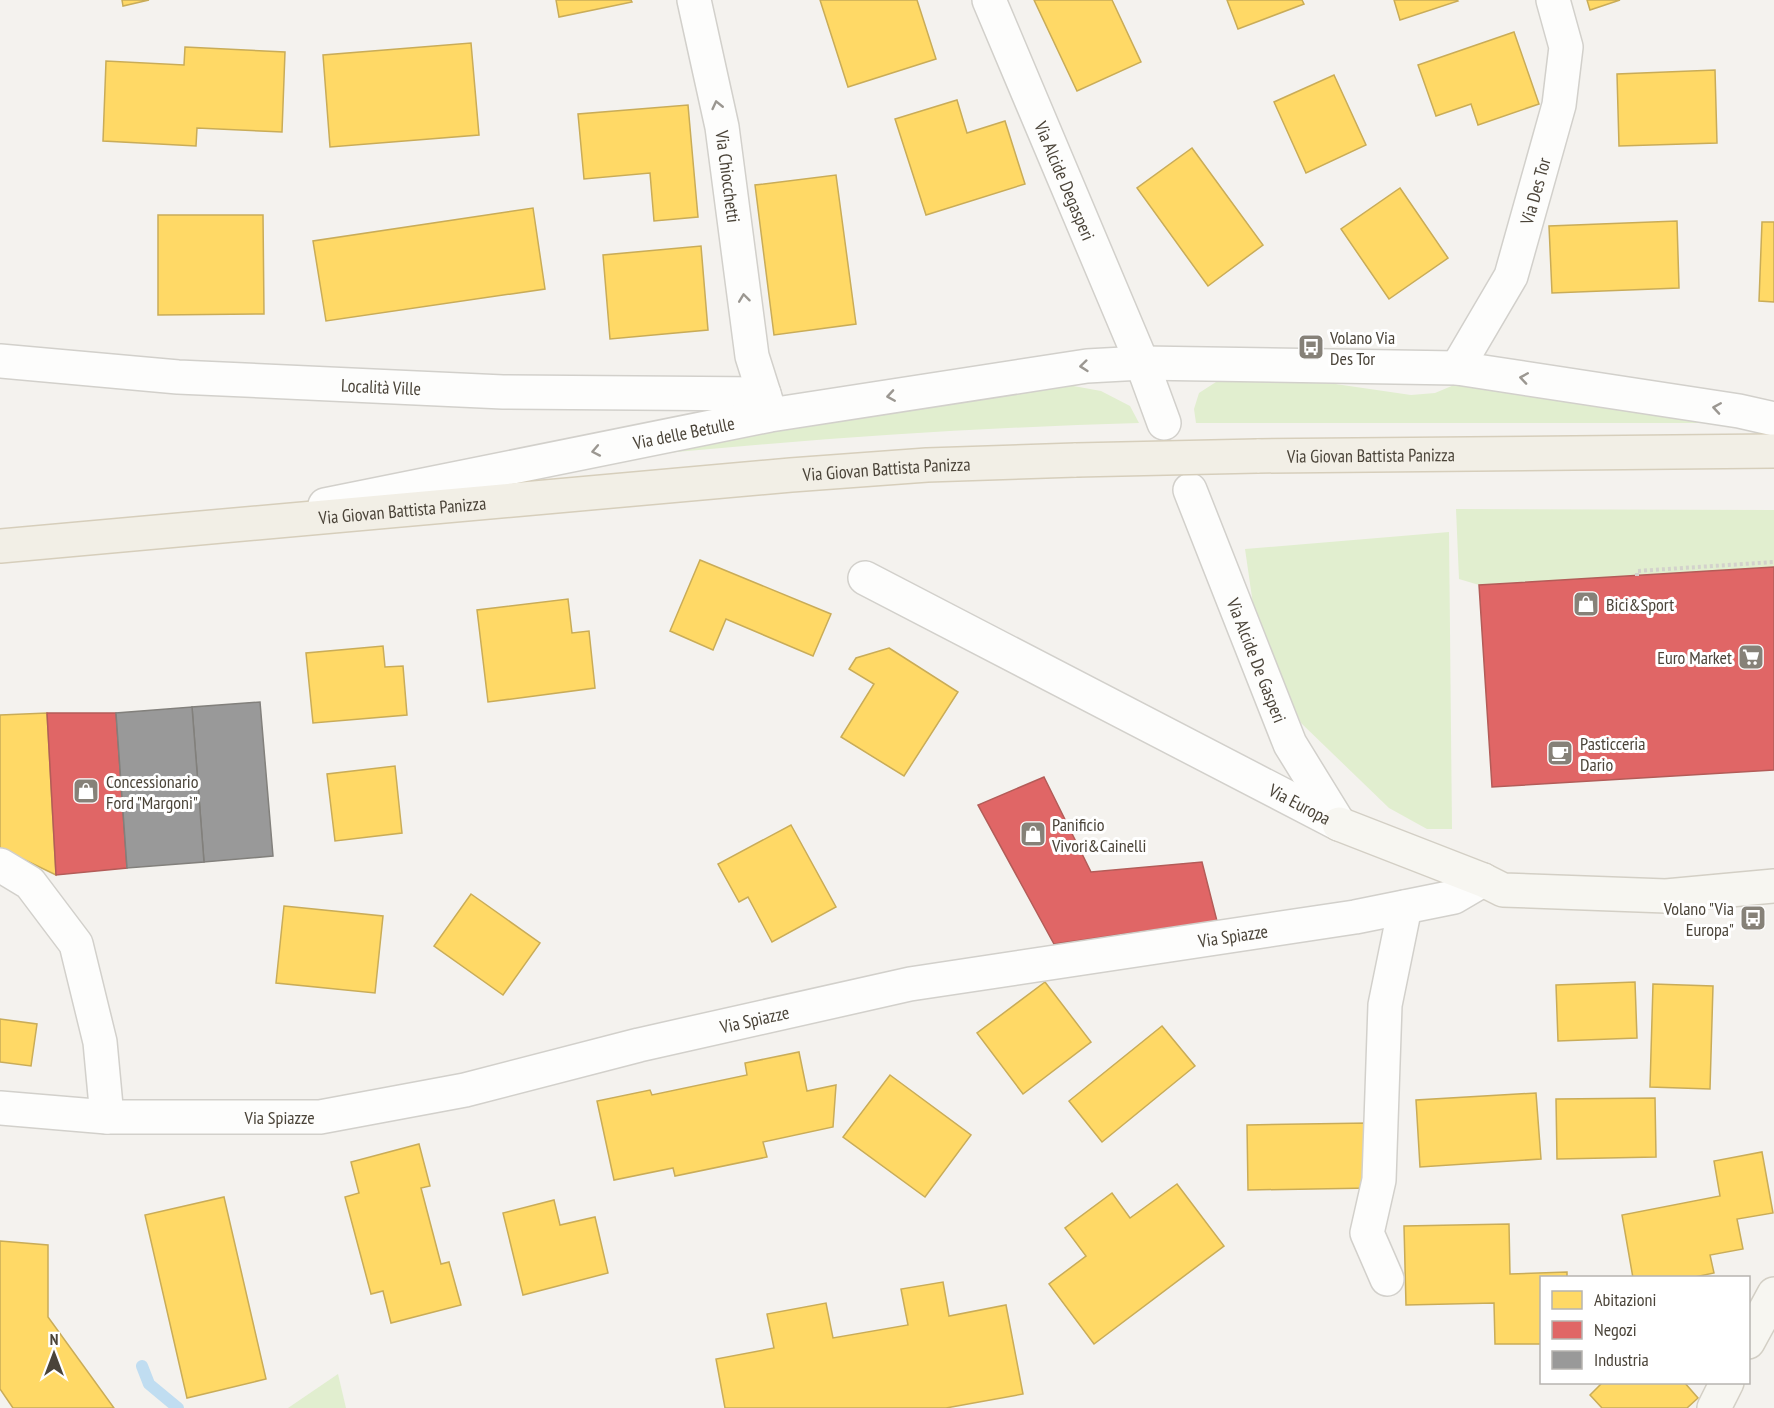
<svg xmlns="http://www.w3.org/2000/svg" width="1774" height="1408" viewBox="0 0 1774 1408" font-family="'PT Sans Narrow',sans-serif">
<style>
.green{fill:#e1eecf}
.homes{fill:#ffd966;stroke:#c9ac58;stroke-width:1.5}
.shops{fill:#e06666;stroke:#b35c58;stroke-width:1.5}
.industry{fill:#999;stroke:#82807c;stroke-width:1.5}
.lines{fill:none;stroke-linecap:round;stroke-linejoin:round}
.stream{stroke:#c0ddf1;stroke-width:12}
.street-casing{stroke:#d2d0cb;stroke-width:36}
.secondary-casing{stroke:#d3cfc5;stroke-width:36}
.primary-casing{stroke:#d6cebb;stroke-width:36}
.path{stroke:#d3d2cc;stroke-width:4;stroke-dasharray:3 3;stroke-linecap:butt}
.street{stroke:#fdfdfc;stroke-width:33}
.secondary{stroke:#f7f6f1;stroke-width:33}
.primary{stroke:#f2efe6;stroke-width:33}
.primary-bridge-casing{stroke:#d6cebb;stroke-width:36;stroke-linecap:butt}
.primary-bridge{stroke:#f2efe6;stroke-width:33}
.oneway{stroke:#9b9791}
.labels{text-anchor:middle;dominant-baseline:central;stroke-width:6;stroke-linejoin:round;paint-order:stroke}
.street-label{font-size:18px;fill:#4b4439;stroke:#fff}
.poi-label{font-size:18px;fill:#4b4439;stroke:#fff;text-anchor:start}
</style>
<rect width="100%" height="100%" fill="#f4f2ee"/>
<g class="green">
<path d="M1241 377 1301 379 1411 395 1435 393 1454 385 1470 384 1736 423H1196L1194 409 1199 393 1216 382Z"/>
<path d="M1068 385 1101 391 1130 406 1139 423C960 428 783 441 605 459L709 440Z"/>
<path d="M1456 509 1774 510V567L1479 585 1459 579Z"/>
<path d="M1449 532 1452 829H1427L1389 808 1301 723 1255 618 1245 549Z"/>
<path d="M338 1374 346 1408H288Z"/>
</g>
<g class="homes">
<path d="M122 0H149L123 6Z"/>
<path d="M556 0H631L632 2 559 17Z"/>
<path d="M820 0H917L936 59 848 87Z"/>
<path d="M1034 0H1112L1141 62 1077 91Z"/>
<path d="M1227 0H1302L1304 4 1238 29Z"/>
<path d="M1394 0H1457L1458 1 1400 20Z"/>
<path d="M1587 0H1620L1590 10Z"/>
<path d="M1514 32 1539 104 1478 125 1471 104 1436 116 1418 65Z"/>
<path d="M471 43 479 135 330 147 323 55Z"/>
<path d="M185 47 285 52 282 132 197 128 196 146 103 141 106 61 184 65Z"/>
<path d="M1715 70 1717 143 1619 146 1617 74Z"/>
<path d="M1334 75 1366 145 1306 173 1274 102Z"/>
<path d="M957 100 967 133 1005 121 1025 184 926 215 895 119Z"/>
<path d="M688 105 698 217 654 221 650 173 584 179 578 114Z"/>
<path d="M1192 148 1263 245 1208 286 1137 188Z"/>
<path d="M836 175 856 324 774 335 755 185Z"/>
<path d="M1400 188 1448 258 1389 299 1341 229Z"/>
<path d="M533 208 545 289 326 321 313 241Z"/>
<path d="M158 215H263L264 314 158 315Z"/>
<path d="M1677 221 1679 288 1552 293 1549 226Z"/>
<path d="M1762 222H1774V302L1759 301Z"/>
<path d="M701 246 708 330 610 339 603 255Z"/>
<path d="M700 560 831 614 813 656 726 619 713 650 670 631Z"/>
<path d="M568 599 572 633 589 631 595 688 488 702 477 610Z"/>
<path d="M383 646 385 667 403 666 407 715 313 723 306 653Z"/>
<path d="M889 648 958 692 904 776 841 737 874 684 849 669 856 658Z"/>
<path d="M47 713 56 875 0 848V715Z"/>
<path d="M395 766 402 833 335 841 327 774Z"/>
<path d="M791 825 836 907 772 942 748 897 739 902 718 864Z"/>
<path d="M471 894 540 943 503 995 434 946Z"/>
<path d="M284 906 383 916 375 993 276 983Z"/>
<path d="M1045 982 1091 1042 1023 1094 977 1033Z"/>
<path d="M1635 982 1637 1038 1558 1041 1556 985Z"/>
<path d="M1653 984 1713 986 1710 1089 1650 1087Z"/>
<path d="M0 1019 37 1024 31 1066 0 1062Z"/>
<path d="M1162 1026 1195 1066 1102 1142 1069 1101Z"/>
<path d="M799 1052 807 1091 836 1085 833 1127 763 1142 767 1157 675 1176 673 1168 614 1180 597 1101 650 1090 652 1095 747 1075 745 1063Z"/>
<path d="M890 1075 971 1135 925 1197 843 1137Z"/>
<path d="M1536 1093 1541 1159 1420 1167 1416 1100Z"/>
<path d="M1655 1098 1656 1157 1557 1159 1556 1099Z"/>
<path d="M1369 1123 1371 1188 1248 1190 1247 1125Z"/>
<path d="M419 1144 430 1186 421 1188 441 1264 449 1262 461 1305 391 1323 383 1291 371 1294 345 1197 359 1193 351 1162Z"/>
<path d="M1762 1152 1773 1213 1737 1219 1743 1249 1710 1255 1714 1273 1690 1278H1633L1622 1215 1720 1196 1714 1161Z"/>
<path d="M1177 1184 1224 1246 1094 1344 1049 1284 1086 1256 1065 1228 1112 1193 1130 1218Z"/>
<path d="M224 1197 266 1379 187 1398 145 1215Z"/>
<path d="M554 1200 560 1225 595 1217 608 1273 523 1295 503 1213Z"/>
<path d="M1509 1224 1510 1274 1567 1272V1278H1542V1344H1495L1494 1303 1406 1305 1404 1226Z"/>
<path d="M0 1241 48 1245V1317L114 1408H13L0 1389Z"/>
<path d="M943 1282 949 1316 1006 1305 1023 1394 946 1408H725L716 1359 774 1348 767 1314 826 1303 833 1338 908 1325 901 1289Z"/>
<path d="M1603 1382H1684L1698 1398 1687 1408H1602L1590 1395Z"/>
</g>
<g class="shops">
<path d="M1774 567V770L1492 787 1479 585Z"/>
<path d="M47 713H116L127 868 56 875Z"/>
<path d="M1044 777 1091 872 1202 862 1217 921 1054 944 978 805Z"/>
</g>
<g class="industry">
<path d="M260 702 273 856 204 862 192 707Z"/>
<path d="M192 707 204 862 127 868 116 713Z"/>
</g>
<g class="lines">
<path class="stream" d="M142 1366 149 1384 178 1408"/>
<g class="street-casing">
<g id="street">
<path id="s1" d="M694 0 722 127 752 356 770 413"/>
<path id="s2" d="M989 0 1142 363 1164 423"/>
<path id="s3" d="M0 361 178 377 503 392 764 394"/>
<path id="s4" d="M1457 368 1511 276 1559 105 1566 47 1553 0"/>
<path id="s5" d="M1190 490 1290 744 1338 822"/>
<path id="s6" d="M325 505 770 415 1087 366 1142 363 1457 368 1739 411 1774 419"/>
<path id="s7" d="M865 578 1339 824"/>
<path d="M0 865 30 883 76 944 100 1042 107 1117"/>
<path id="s8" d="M0 1108 107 1117H320L465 1090 639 1045 910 984 1355 917 1454 897 1483 880"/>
<path d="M1387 1279 1367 1233 1379 1180 1385 1005 1405 907"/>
</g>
</g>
<g class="secondary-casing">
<g id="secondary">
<path d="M1339 824 1483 880 1503 890 1666 896 1774 886"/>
<path d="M1748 1342 1774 1294"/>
<path d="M1714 1408 1727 1382"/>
</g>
</g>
<g class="primary-casing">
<g id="primary">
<path id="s9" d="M1257 456 1774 451"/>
<path id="s10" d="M0 546 791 475 927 465 1076 460"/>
</g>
</g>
<path class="path" d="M1637 576V571L1774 562"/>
<use href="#street" class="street"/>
<use href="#secondary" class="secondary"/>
<use href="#primary" class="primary"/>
<g class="primary-bridge-casing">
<path id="primary-bridge" d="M1076 460 1257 456"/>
</g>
<use href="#primary-bridge" class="primary-bridge"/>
</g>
<defs><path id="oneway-chevron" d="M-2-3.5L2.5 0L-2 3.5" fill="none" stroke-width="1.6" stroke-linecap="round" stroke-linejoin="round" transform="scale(1.5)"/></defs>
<g class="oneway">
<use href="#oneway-chevron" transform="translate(717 105) rotate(-103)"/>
<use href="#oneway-chevron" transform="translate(744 298) rotate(-97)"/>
<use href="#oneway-chevron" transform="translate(1084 366) rotate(174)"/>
<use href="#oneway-chevron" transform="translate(1524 378) rotate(-171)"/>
<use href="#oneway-chevron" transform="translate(891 396) rotate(171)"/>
<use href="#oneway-chevron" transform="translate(1717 408) rotate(-171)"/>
<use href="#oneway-chevron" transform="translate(596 451) rotate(169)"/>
</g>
<defs>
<g id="bus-square" transform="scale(1.35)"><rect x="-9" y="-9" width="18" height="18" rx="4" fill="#868178" stroke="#fff"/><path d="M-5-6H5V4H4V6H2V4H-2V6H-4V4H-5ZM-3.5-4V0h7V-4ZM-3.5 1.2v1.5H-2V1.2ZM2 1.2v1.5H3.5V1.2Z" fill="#fff"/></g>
<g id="shop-square" transform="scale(1.35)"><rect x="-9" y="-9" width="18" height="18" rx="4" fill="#868178" stroke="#fff"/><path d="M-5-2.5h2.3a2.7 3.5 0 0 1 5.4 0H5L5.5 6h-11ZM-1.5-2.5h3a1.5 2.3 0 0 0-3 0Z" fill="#fff"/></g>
<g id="supermarket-square" transform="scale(1.35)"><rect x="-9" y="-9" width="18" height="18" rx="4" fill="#868178" stroke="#fff"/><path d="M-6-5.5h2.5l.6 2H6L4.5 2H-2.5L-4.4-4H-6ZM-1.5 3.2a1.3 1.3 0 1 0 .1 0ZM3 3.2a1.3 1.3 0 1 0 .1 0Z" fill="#fff"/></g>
<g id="cafe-square" transform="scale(1.35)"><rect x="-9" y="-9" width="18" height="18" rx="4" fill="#868178" stroke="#fff"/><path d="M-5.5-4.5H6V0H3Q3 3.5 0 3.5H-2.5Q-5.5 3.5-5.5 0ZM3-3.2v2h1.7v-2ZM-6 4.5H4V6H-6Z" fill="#fff"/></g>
</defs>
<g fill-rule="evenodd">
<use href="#bus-square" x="1311" y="347"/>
<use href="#shop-square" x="1586" y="604"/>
<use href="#supermarket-square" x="1751" y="657"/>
<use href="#cafe-square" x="1560" y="753"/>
<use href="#shop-square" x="86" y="791"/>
<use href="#shop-square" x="1033" y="834"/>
<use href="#bus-square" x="1753" y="918"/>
</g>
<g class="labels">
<g class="street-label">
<text stroke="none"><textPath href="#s1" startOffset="180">Via Chiocchetti</textPath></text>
<text stroke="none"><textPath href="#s2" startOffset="196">Via Alcide Degasperi</textPath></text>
<text stroke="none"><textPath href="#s4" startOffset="195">Via Des Tor</textPath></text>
<text stroke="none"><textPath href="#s3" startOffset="382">Località Ville</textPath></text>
<text stroke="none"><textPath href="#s6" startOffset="366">Via delle Betulle</textPath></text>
<text stroke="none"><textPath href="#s9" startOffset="114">Via Giovan Battista Panizza</textPath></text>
<text stroke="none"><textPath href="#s10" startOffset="890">Via Giovan Battista Panizza</textPath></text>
<text stroke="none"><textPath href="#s10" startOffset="404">Via Giovan Battista Panizza</textPath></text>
<text stroke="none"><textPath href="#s5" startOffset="183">Via Alcide De Gasperi</textPath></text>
<text stroke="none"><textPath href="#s7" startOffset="490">Via Europa</textPath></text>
<text stroke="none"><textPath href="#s8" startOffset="1252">Via Spiazze</textPath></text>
<text stroke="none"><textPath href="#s8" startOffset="766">Via Spiazze</textPath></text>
<text stroke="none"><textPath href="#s8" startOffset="280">Via Spiazze</textPath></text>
</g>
<g class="poi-label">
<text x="1330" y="337">Volano Via<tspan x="1330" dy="21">Des Tor</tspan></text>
<text x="1606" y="604">Bici&amp;Sport</text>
<text x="1732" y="657" text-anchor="end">Euro Market</text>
<text x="1580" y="743">Pasticceria<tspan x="1580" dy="21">Dario</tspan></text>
<text x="106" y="781">Concessionario<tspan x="106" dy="21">Ford "Margoni"</tspan></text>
<text x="1052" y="824">Panificio<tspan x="1052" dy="21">Vivori&amp;Cainelli</tspan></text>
<text x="1734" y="908" text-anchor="end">Volano "Via<tspan x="1734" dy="21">Europa"</tspan></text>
</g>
</g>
<rect x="1540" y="1276" width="210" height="108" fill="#ffffff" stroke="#b7b4b0" stroke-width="1.5"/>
<rect x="1552" y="1291" width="30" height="18" fill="#ffd966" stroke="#b7b4b0" stroke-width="1.5"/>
<text x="1594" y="1306" font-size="18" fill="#4b4439">Abitazioni</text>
<rect x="1552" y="1321" width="30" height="18" fill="#e06666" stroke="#b7b4b0" stroke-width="1.5"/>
<text x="1594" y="1336" font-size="18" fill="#4b4439">Negozi</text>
<rect x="1552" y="1351" width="30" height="18" fill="#999999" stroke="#b7b4b0" stroke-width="1.5"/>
<text x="1594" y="1366" font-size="18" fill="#4b4439">Industria</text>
<g transform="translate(54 1354)" stroke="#ffffff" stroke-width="4.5" paint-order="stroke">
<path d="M0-4.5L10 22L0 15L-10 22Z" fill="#4b4439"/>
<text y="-9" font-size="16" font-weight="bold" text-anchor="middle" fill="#4b4439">N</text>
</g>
</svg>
